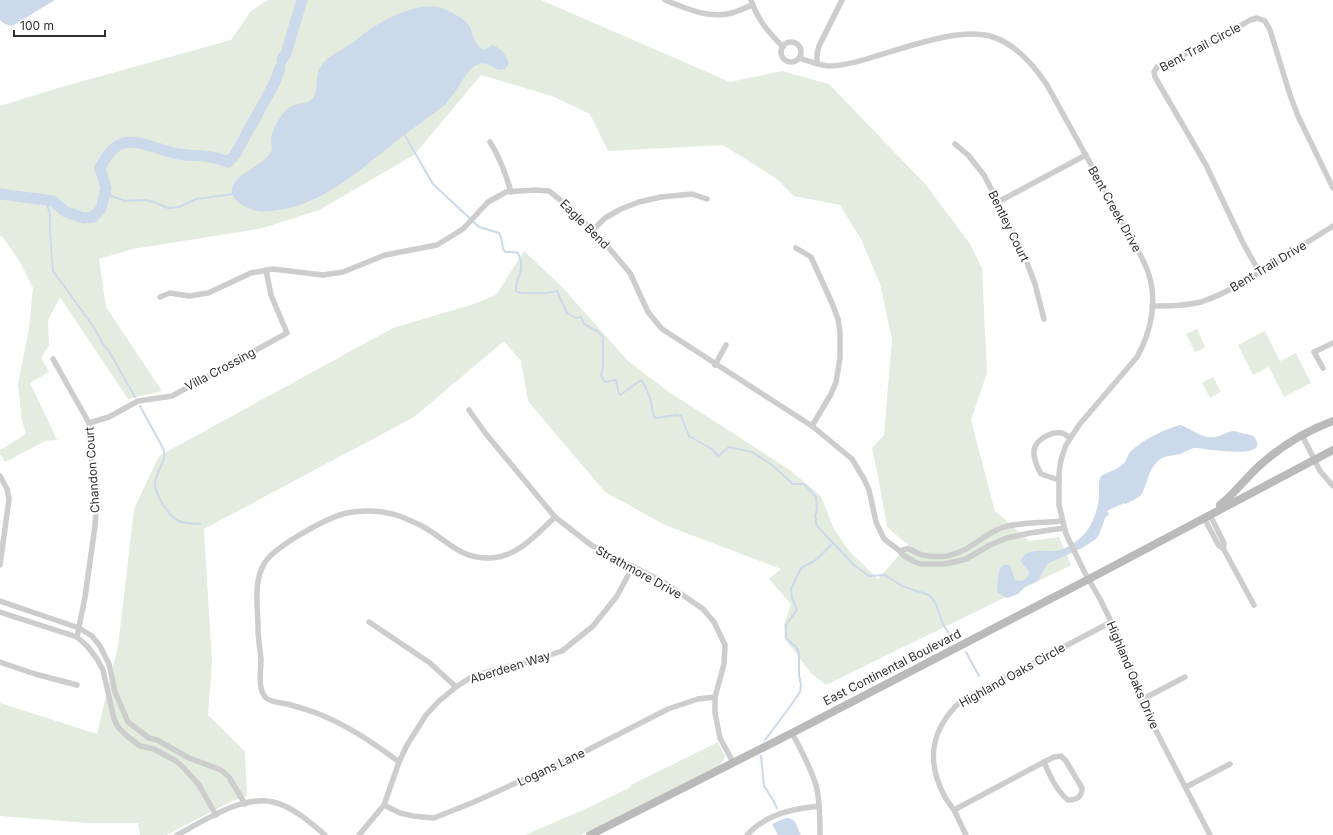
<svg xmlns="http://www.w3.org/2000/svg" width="1333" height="835" viewBox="0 0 1333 835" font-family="Inter,sans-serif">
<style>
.green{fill:#e3ecde}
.water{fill:#cbd9eb}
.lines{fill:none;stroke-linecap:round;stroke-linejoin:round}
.stream{stroke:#cbd9eb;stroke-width:2}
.river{stroke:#cbd9eb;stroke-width:11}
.minor{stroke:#cdcdcd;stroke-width:5.5}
.secondary{stroke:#bababa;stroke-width:8}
.labels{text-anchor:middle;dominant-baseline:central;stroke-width:4;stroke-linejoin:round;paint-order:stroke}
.street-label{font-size:12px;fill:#303030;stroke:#fff}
</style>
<rect width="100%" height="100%" fill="#fff"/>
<g class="green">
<path d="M267 0H541L730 82 782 71 829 84 926 185 970 244 982 268 987 373 971 420 995 511 1029 541 1059 537 1071 565 826 685 811 673 785 639 784 625 791 604 769 579 781 569 665 525 605 492 528 401 521 361 504 341 414 417 204 529 212 662 208 715 245 752 247 796 232 801 166 835H140L138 823H87L0 816V703L97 734 118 646 134 509 159 456 393 328 474 304 496 295 524 251 562 287 628 361 669 392 787 468 821 496 834 529 849 551 878 579 908 545 887 527 878 476 872 448 884 435 892 339 880 284 861 239 840 205 794 196 777 179 723 145 608 151 590 114 552 96 481 75 414 155 319 210 263 228 133 249 99 259 106 307 162 391 128 399 60 297 48 320 49 345 41 358 49 372 30 383 57 440 45 441 5 462 0 454V450L26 434 22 421 18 384 29 329 33 288 20 262 3 237 0 236V106L58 88 231 40 250 12Z"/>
<path d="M1197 329 1205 347 1195 352 1186 334Z"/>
<path d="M1265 331 1280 361 1296 353 1311 383 1284 397 1269 367 1253 375 1238 345Z"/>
<path d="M1213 377 1221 392 1210 398 1202 383Z"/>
<path d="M718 742 725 756 722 762 718 766 581 835H525L592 806 631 787V785Z"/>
</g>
<g class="water">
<path d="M0 0H55L12 26 5 24 0 20Z"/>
<path d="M422 7C427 7 433 6 438 7 447 9 466 19 470 27 473 36 475 46 484 50L492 45C500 47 507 56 509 64L505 69 498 70C495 68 491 65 487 64 472 59 462 83 455 92 452 96 448 101 445 105 426 119 408 132 389 147 356 173 322 204 278 210 267 212 256 213 246 207 239 204 231 197 232 189 233 175 263 166 271 152 273 148 271 145 271 140 271 134 275 126 278 121 283 112 288 106 298 104 303 103 308 103 312 99 320 91 314 78 320 68 326 56 340 51 351 44 356 41 360 37 365 33 382 20 401 11 422 7Z"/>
<path d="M1180 425C1193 429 1201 439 1215 437 1222 436 1227 431 1235 431 1239 432 1243 434 1247 434 1250 435 1253 435 1255 438 1271 462 1200 447 1194 448 1189 449 1184 453 1180 454 1173 456 1168 455 1162 458 1154 463 1149 472 1147 481 1145 485 1144 491 1141 495 1137 499 1130 502 1125 504L1124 503 1107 511 1109 514 1105 518 1099 535 1096 539 1082 548 1047 564 1039 579 1036 582 1027 585 1018 594 1007 598 998 593C996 589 998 570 1001 567 1003 565 1005 565 1008 565L1010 566 1015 580C1021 582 1027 580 1029 574 1029 568 1023 567 1021 561 1025 546 1049 553 1060 550 1067 548 1074 543 1079 539 1090 532 1098 510 1099 498 1100 490 1097 484 1101 476 1108 472 1117 470 1123 464 1127 461 1127 455 1131 451 1144 439 1163 430 1180 425Z"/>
<path d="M786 818C797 817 797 829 801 835H778L772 824Z"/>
</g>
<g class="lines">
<g class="stream">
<path d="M404 134 433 184 479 227 499 233 501 237 503 249 505 252H514L518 253C519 256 521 260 521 263 523 272 515 281 516 291L520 293H548L557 291 567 313 576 318 581 317 584 324 597 331 603 337V366L601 376 605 382 616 380 618 391 620 395 641 380C646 386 649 394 651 402 652 407 652 413 655 418L677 415 681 416 689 436 712 449 718 456 729 447 752 452 772 465 793 484H804L816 497 817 509 815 516 817 526 855 566 869 576 885 575 902 586 929 595 935 602 943 624 950 635"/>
<path d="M106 188 111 196 125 201 144 200 154 202 168 208 179 207 196 199 234 194"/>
<path d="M46 199 50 215V234L53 271 93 326 103 344 109 351 135 397"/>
<path d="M140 406 164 450C166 463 157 470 155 482 154 493 169 517 179 521 185 524 193 523 200 524"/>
<path d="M966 652 979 676"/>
<path d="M765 740 789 708 800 692 801 685 799 675V653L797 648 786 638V625L797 610 792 598 791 589 801 568 816 560 833 543"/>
<path d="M761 756 764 786 773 800 777 808"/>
</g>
<g class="river">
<path d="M282 60 286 53 302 0"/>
<path d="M0 194 53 201 66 212 84 218 93 217 101 209 106 188 100 168C121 125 143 147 179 154 189 156 199 155 210 157 216 158 222 160 228 162L235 155 275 82 280 68"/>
</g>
<g class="minor">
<path d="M665 0C687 9 709 19 732 13 739 11 746 7 753 5"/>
<path d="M751 0C757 19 769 33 783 47"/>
<circle cx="791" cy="52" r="10"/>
<path d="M799 58C808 61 819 65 828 66 845 66 861 61 876 56 908 47 958 28 990 36 1015 43 1033 64 1047 85L1136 246C1140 255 1145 263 1148 272 1158 301 1151 332 1137 357L1079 425 1066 445 1061 460 1059 473V505L1066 534 1085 573 1100 599 1122 644 1141 700 1150 719 1210 835"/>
<path d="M817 63V54L819 46 842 0"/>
<path d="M490 142C500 158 506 174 511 192"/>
<path d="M955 144 968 155 984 175 1021 247 1035 284 1044 319"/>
<path d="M998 202 1086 155"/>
<path d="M593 230 605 218 621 209 639 202 661 197 692 194 707 199"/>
<path d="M796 248 811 257 832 303 838 319 840 332V358L836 382 831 394 812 426"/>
<path d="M1260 273 1243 243 1206 165 1155 77 1154 72 1157 67 1225 35 1250 20 1257 18 1265 21 1270 30 1290 95 1298 116 1333 188"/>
<path d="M160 297 170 293 189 296 208 293 251 273 273 269 323 275 343 272 385 255 437 245 463 229 488 202 506 192 535 190 549 191 568 206 603 241 630 273 648 312 662 329 812 426 852 459 864 479 869 490 876 522 884 539 900 551 903 555 915 562 921 564H944L954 562 966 559 990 545 1007 538 1030 533 1064 528"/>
<path d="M1152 306C1169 306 1185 306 1201 302 1228 293 1253 277 1276 262 1295 250 1314 238 1333 226"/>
<path d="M53 359 89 423 93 479 97 497 95 526 85 597 77 637"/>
<path d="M715 365 726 345"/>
<path d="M1323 368 1314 352 1333 343"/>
<path d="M469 410 486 434 555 517 591 545 665 583 703 609 714 622 725 645 724 664 715 697V713L720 738 733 762"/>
<path d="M89 423 109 417 138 401 172 396 287 333 271 295 266 270"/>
<path d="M1302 435 1320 471 1333 486"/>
<path d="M0 476 7 489 9 499 0 565"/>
<path d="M1059 480 1041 474C1037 467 1033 458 1034 450 1036 439 1052 431 1062 433 1065 434 1067 436 1070 438"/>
<path d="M1210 515 1224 543 1223 548"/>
<path d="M1204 518 1219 546 1223 548 1254 605"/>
<path d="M900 551C902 550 906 548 909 549 911 549 915 552 917 553 926 557 937 557 947 556 969 552 981 536 1001 528 1017 522 1044 523 1062 521"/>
<path d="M0 601 79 628 92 636 100 646 109 664 115 692 128 722 149 738 157 740 189 758 221 770 229 777 245 804"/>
<path d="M0 612 77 637 88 647 97 659 103 670 114 719 118 727 127 736 140 746 154 749 176 761 183 767 199 785 216 815"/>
<path d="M369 622 430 663 456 687"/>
<path d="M0 662 35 674 77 685"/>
<path d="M1141 700 1185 677"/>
<path d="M792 733C801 750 810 766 816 785 820 800 820 819 820 835"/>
<path d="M1061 756 1066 761 1082 788C1082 798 1076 800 1068 800 1056 790 1050 776 1044 762L1054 757Z"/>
<path d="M399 762C374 743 349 726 319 714 309 710 298 707 287 704 280 702 272 703 266 698 257 688 261 671 261 659 260 649 258 638 258 628 258 607 253 583 264 564 273 547 328 517 347 513 365 509 386 511 402 517 409 520 416 523 422 526 447 540 459 559 491 558 517 557 537 534 555 517"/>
<path d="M1186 787 1230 764"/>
<path d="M384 805 400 813 413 816 434 818 474 802 580 754 668 709 698 699 715 697"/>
<path d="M954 810 1044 762"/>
<path d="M177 835C204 821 241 795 273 802 292 806 311 823 325 835"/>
<path d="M359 835 384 805 399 762 407 745 426 715 439 701 456 687 473 676 505 667 525 663 562 651 593 626 617 596 633 566"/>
<path d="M747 835C766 814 792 809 819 806"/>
<path d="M966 835C962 827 958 818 954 810 951 806 948 802 945 797 925 760 931 729 961 701L1111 622"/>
</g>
<g class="secondary">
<path d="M1220 505C1234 494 1245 479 1259 466 1281 446 1306 431 1333 421"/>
<path d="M590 835 792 733 1089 579 1333 450"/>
</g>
</g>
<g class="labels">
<g class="street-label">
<text transform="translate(1200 47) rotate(-28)">Bent Trail Circle</text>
<text transform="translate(1115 209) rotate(61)">Bent Creek Drive</text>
<text transform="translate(585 224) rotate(45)">Eagle Bend</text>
<text transform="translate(1009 226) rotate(64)">Bentley Court</text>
<text transform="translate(1268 266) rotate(-31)">Bent Trail Drive</text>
<text transform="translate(220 369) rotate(-28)">Villa Crossing</text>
<text transform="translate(92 470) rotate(-94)">Chandon Court</text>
<text transform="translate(639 572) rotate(29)">Strathmore Drive</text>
<text transform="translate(510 667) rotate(-17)">Aberdeen Way</text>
<text transform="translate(892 667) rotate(-27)">East Continental Boulevard</text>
<text transform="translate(1012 675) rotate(-29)">Highland Oaks Circle</text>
<text transform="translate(1133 675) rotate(67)">Highland Oaks Drive</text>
<text transform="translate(551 767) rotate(-25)">Logans Lane</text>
</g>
</g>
<path d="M14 30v6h91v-6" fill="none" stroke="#303030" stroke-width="2"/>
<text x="20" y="30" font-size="12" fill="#303030" stroke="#ffffff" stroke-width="3" paint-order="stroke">100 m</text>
</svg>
